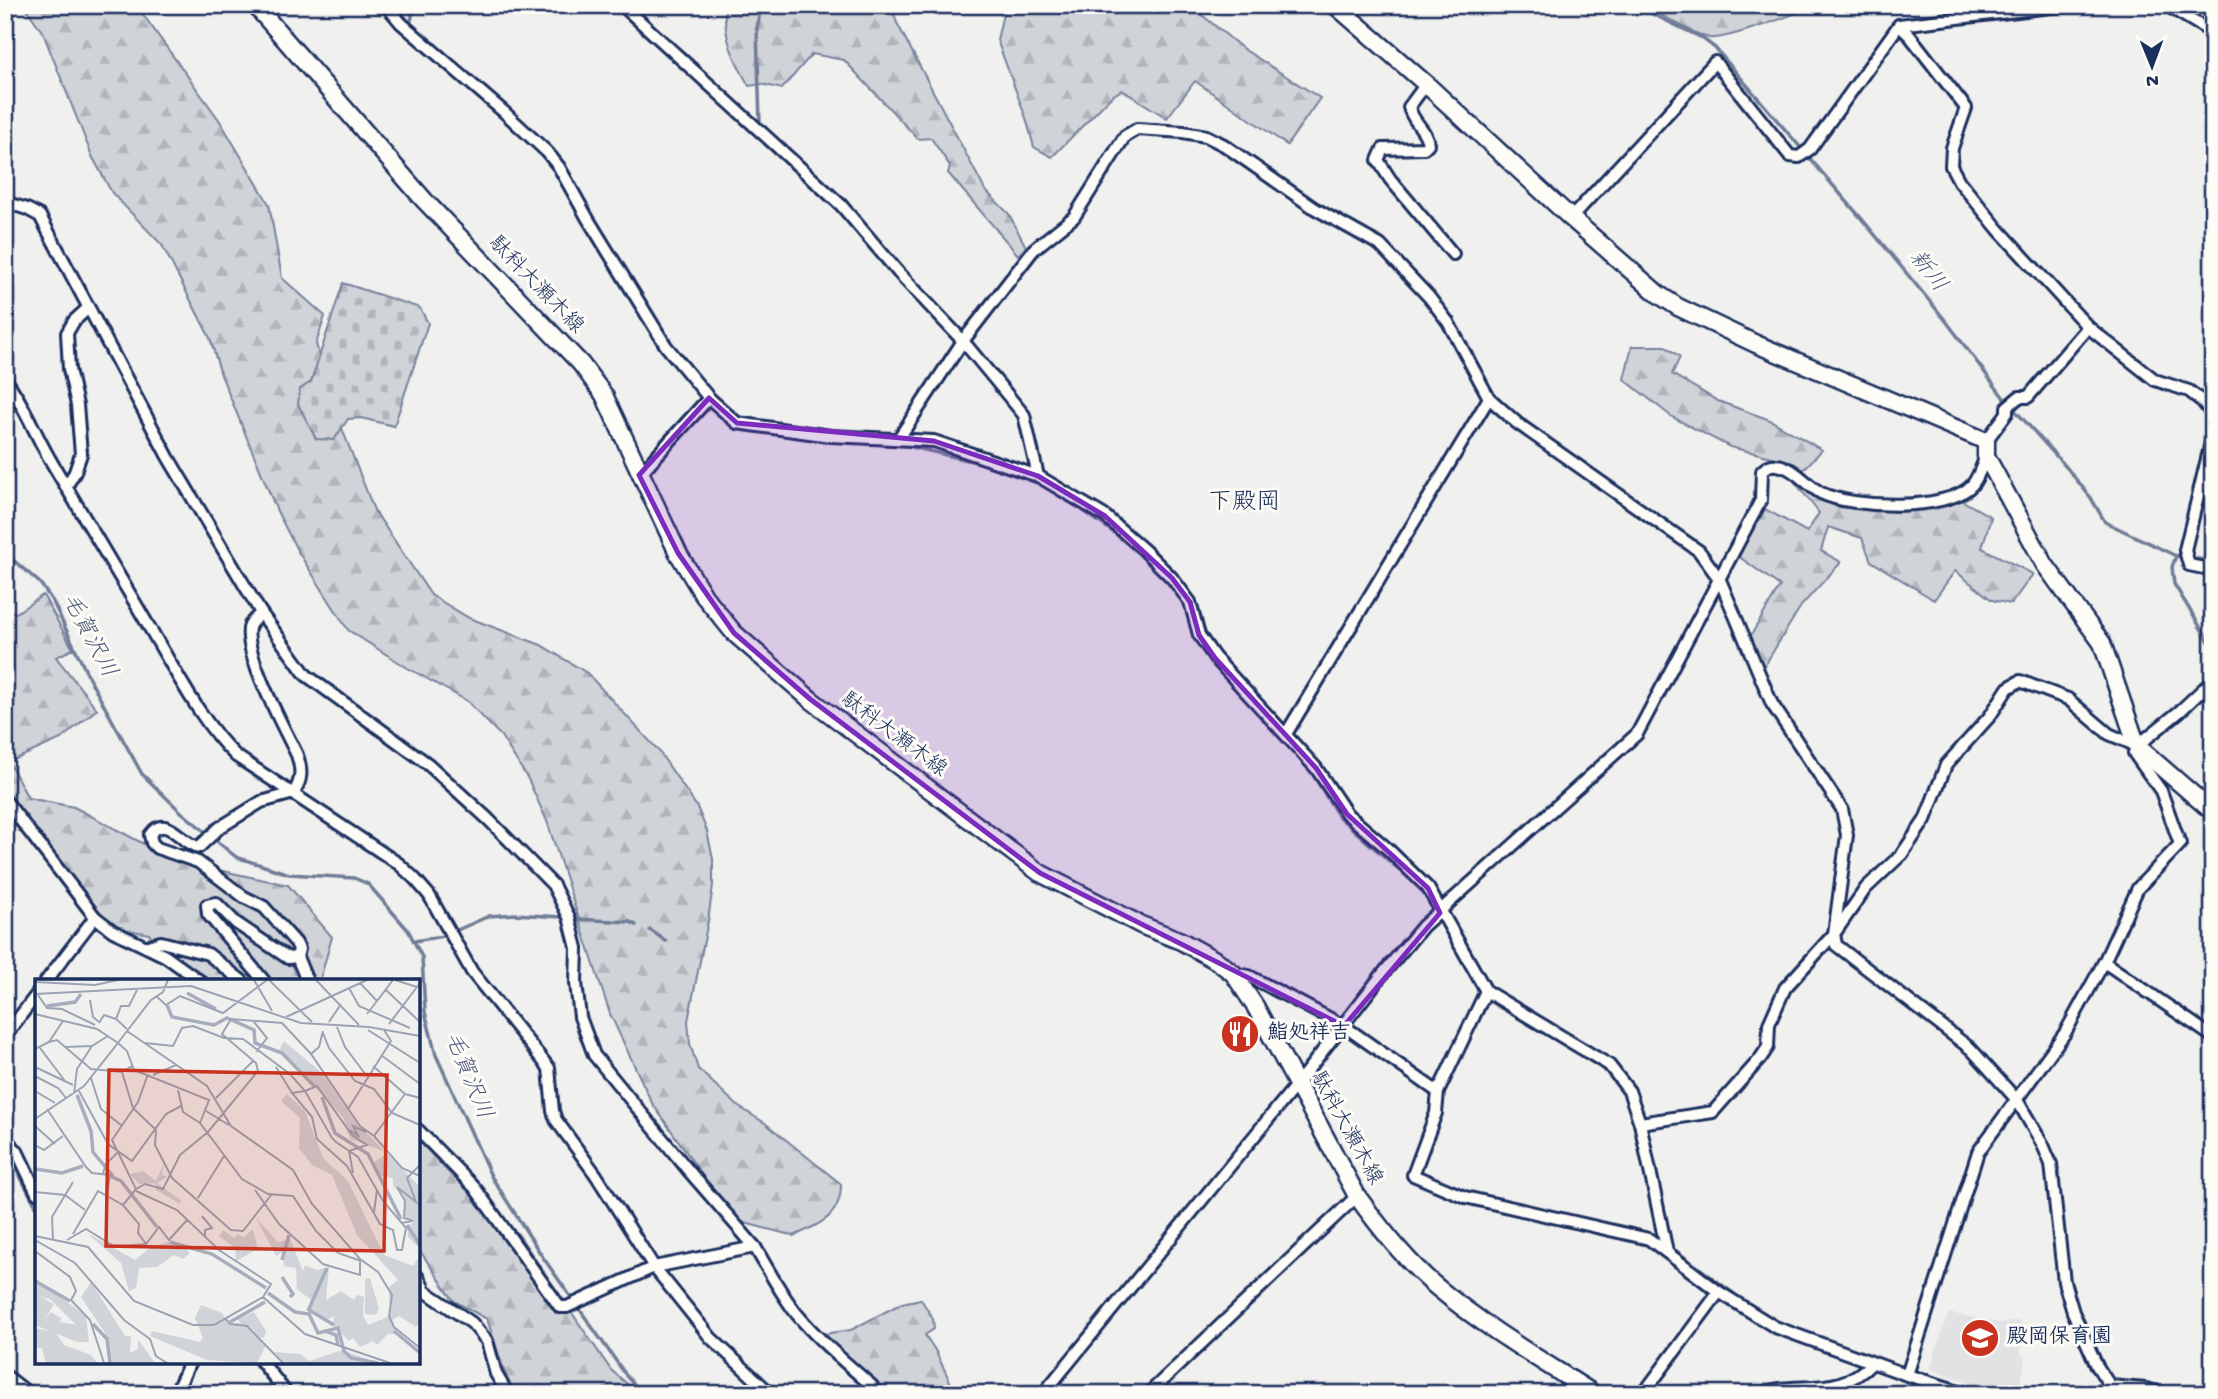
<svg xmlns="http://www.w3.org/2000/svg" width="2218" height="1399" viewBox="0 0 2218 1399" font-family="'Gochi Hand','Klee One',sans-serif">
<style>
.built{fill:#e0e2e3}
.forest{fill:url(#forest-firs);stroke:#76819b;stroke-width:2}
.cemetery{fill:url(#cemetery-stones);stroke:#76819b;stroke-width:2}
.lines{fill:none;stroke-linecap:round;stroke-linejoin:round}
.stream{stroke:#6f7b97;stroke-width:3.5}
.street-casing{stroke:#1b2f5e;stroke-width:16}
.secondary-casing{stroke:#1b2f5e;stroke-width:21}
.street{stroke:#fdfcf7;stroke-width:10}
.secondary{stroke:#fdfcf7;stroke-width:16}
.marked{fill:#7b2cbf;fill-opacity:0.2;stroke:#7b2cbf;stroke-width:5;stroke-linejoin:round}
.labels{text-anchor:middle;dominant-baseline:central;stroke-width:6;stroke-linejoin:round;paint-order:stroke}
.street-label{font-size:21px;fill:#1b2f5e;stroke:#fdfcf7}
.poi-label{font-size:21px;font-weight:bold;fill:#1b2f5e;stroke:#fdfcf7;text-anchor:start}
.water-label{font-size:23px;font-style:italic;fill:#4c5b7f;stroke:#fdfcf7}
.quarter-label{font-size:24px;fill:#1b2f5e;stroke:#fdfcf7}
.inset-river{fill:none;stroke:#a7adbd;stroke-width:3.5}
.inset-road{fill:none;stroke:#9ba3b4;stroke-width:2}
.view{fill:#c8321e;fill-opacity:0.15;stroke:#c8321e;stroke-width:3.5}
.inset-edge{fill:none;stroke:#1b2f5e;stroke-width:3.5}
</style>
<defs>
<pattern id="forest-firs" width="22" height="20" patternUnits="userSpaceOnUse" patternTransform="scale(1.75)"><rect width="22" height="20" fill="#d0d3d8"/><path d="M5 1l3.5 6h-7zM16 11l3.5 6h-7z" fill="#b2b5bc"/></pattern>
<pattern id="cemetery-stones" width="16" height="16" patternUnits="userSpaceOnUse" patternTransform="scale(1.75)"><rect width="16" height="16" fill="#d0d3d8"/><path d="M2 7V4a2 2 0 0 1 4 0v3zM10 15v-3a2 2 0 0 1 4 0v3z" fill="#b2b5bc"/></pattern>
</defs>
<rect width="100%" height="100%" fill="#f0f0ee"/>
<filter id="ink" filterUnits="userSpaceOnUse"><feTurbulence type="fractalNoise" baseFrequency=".0143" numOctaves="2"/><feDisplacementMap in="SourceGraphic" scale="14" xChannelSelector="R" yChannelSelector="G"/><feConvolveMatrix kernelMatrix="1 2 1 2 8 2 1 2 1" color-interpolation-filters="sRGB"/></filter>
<g filter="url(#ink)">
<path class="built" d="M1948 1313 2001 1323 2020 1320 2021 1353 2026 1359 2019 1388 1992 1385 1988 1388 1930 1369Z"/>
<g class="forest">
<path d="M24 5H136L220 121 269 204 282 278 325 316 316 344 343 431 374 510 431 595 469 618 541 645 587 673 658 750 697 807 707 831 713 859V885L708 921 688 1021 690 1044 698 1069 739 1107 765 1123 841 1184C841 1217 820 1224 794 1236L741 1222 705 1179 652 1103 610 1014 547 821 528 779 501 736 467 701 406 667 348 630 297 550 277 511 221 375 210 338 162 245 112 193 92 156 43 33Z"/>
<path d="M725 5H891L897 23 985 190 1009 214 1026 247 1018 255 948 173 950 166 931 138 918 139 844 60 812 54 782 89 762 84 749 86C734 59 723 38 725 5Z"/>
<path d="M1005 5H1190L1242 48 1320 98 1287 145 1195 81 1167 118 1122 90 1112 96 1052 157 1034 147 1026 118 997 40Z"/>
<path d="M1629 5H1812C1799 14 1722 41 1709 38 1681 30 1659 8 1629 5Z"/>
<path d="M2173 5H2213V26Z"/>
<path d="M1632 346H1665L1680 357 1672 374 1718 401 1770 420 1822 450 1802 471 1836 507 1902 512 1961 500 1991 517 1982 548 2033 574 2011 604 1992 600 1955 571 1934 600 1871 561 1862 538 1828 527 1821 551 1841 562 1801 606 1763 668 1750 637 1780 586 1738 556 1765 509 1807 532 1819 513 1776 458 1730 447 1672 417 1624 379Z"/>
<path d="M43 595 73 649 56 657 97 709 61 739 9 762 28 798 74 807 176 861 288 885 332 937 321 976 322 981H206L184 961 165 956 149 934 117 928 70 891 31 845 5 805V609L16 613Z"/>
<path d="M418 1140 449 1173 518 1234 611 1370 639 1394H512L487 1319 454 1301 418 1248Z"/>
<path d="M921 1299 933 1319 934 1329 925 1335 935 1350 956 1394H876L817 1335 851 1330 902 1303Z"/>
</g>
<path class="cemetery" d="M343 283 420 308 428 323 394 426 361 418 348 419 334 440 316 439 298 404 300 389 311 382Z"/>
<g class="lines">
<g class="stream">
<path d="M403 5V14L410 24 513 112 557 154 563 165"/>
<path d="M1609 5 1644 10 1702 38 1715 48 1861 218 1946 321 2004 398 2067 468 2091 498 2105 522 2176 556 2183 557"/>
<path d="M410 24 415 5"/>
<path d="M760 123 757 29 761 5"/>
<path d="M591 230 590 234 660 345"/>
<path d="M709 405 727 423 745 430 842 442 908 446 980 463 1040 484 1081 509 1130 544"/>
<path d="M1135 549 1150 563"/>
<path d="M5 553 40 583 53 602 90 680 142 774 180 811 236 857 289 874 354 878 368 884 408 930 422 957 425 1012 436 1055 491 1176 542 1256 628 1378 643 1394"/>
<path d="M2176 556 2172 567 2174 584 2213 648"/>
<path d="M2191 558 2213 561"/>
<path d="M1183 600 1189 619"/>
<path d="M1195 637 1198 644 1221 673 1309 768 1339 817 1420 888 1434 911"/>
<path d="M576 919 630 922 636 925"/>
<path d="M1440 920 1479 991 1487 1000 1572 1049 1610 1074"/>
<path d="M650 930 666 941"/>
<path d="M455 931 489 916 515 914 561 917"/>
<path d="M415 941 443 936"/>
<path d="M5 1148 37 1208"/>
<path d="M1675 1250 1745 1302"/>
<path d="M253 1362 279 1394"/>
<path d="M1932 1377 1987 1394"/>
</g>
<g class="street-casing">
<g id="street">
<path d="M386 5 401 23 504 112 547 152 559 167 588 219 666 346 709 398 737 423 831 436 934 441 1038 476 1105 516 1144 550 1172 578 1190 602 1199 635 1215 658 1316 768 1347 814 1389 850 1428 888 1486 991 1609 1065 1629 1091 1640 1123 1667 1252"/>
<path d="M622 5 841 205 898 272 963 341 1024 415 1038 476"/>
<path d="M2166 5 2213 33"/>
<path d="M1899 25 1910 36 1966 108 1952 148 1951 166 1959 181 1999 230 2088 327 2155 380 2189 391 2203 402 2213 415"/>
<path d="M1426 84 1409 107C1412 122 1427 130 1428 144L1424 148 1383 149 1378 160 1390 179 1453 254"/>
<path d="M5 202 27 209 40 216 168 457 261 613 306 675 428 764 488 819 553 885 569 917 577 948 576 983 580 1017 594 1055 688 1170 755 1247 654 1267 567 1307H560L475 1188 418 1130"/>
<path d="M1571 218 1715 62 1790 156 1799 157 1810 149 1899 25 2068 5"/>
<path d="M5 379C25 405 35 435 52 463 87 522 123 582 158 642 179 678 206 728 236 756L399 864 415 879 429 895 472 972 549 1068 553 1111 556 1120 596 1175 654 1267 711 1338 771 1394"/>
<path d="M2213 434 2185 550 2189 565 2213 570"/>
<path d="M899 438 963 341 1034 249 1074 217 1125 136 1137 129 1183 132 1206 136 1224 145 1314 208 1380 245 1429 297 1448 322 1489 398 1517 423 1699 551 1720 580 1772 704 1842 809 1847 835 1834 934 1836 945 1971 1049 2017 1100 2043 1145 2051 1164 2064 1282 2073 1312 2097 1366 2110 1386"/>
<path d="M1986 441 2007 413V407L2019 397H2028L2088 327"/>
<path d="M639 475 709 398"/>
<path d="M67 485 75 472 81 454 77 405 69 369 67 333 74 321 87 309"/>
<path d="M261 613C258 616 252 621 250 625 240 648 286 732 297 755 302 770 302 779 294 793L261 802 219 828 199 847C181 844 166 812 150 835L152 843 157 848 198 862 244 897 264 907 296 943 299 949 297 957 307 981"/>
<path d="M1286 734 1489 398"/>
<path d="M5 800 95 917 113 931 165 956 200 981"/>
<path d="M148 946 161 942 208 954 242 981"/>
<path d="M2104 962 2213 1037"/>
<path d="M1233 973 1249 976 1344 1026 1438 1092"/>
<path d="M46 981 95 917"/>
<path d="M264 981 208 914 207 905 216 903 236 923 288 958 297 957"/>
<path d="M1486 991 1438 1092 1436 1113 1413 1175 1465 1197 1649 1239 1719 1292 1775 1327 1907 1375 1968 1394"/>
<path d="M5 1036 37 994"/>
<path d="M1640 1123 1713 1112 1760 1059 1768 1047 1769 1024 1785 988 1834 934 1866 888 1902 854 1925 820 1946 765 1990 716 2008 688 2020 681 2068 699 2109 734 2137 746"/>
<path d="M5 1139 17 1151 37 1193"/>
<path d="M755 1247C768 1270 780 1292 796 1313 818 1340 846 1363 872 1386L876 1394"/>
<path d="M418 1277 425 1291 472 1323 487 1341 496 1374 508 1394"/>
<path d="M262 1362 287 1394"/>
<path d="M5 1375 29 1394"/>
<path d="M1907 1375 1978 1152 2065 1033 2104 962 2138 888 2180 844 2161 791 2134 753 2137 746 2180 711 2213 680"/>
<path d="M175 1394 190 1362"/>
<path d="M1043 1394 1297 1084 1381 976 1423 926 1637 734 1761 500 1762 471C1767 467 1770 464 1776 465 1794 466 1806 485 1821 493 1851 508 1948 512 1972 485 1979 477 1982 465 1986 456"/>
<path d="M1148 1394 1357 1196"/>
<path d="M1643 1394 1719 1292"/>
<path d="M1756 1394C1799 1380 1838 1399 1872 1363"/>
<path d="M2098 1394 2110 1386 2146 1389 2167 1394"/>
</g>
</g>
<g class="secondary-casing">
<g id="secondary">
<path d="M255 5 424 200 581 364 604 395 678 553 704 596 734 633 810 699 1040 873 1141 925 1181 941 1217 961 1233 973 1255 1006 1357 1196C1380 1228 1407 1263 1438 1288 1486 1328 1541 1360 1594 1394"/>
<path d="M1335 5 1426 84 1571 218 1658 294 1678 307 1756 344 1986 441V456L2045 565 2102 643 2137 746 2213 812"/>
</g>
</g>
<use href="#street" class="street"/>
<use href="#secondary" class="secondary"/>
</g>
</g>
<path class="marked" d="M709 398 737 423 934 441 1038 476 1105 516 1172 578 1190 602 1199 635 1215 658 1316 768 1347 814 1428 888 1440 913 1344 1026 1040 873 810 699 734 633 678 553 639 475Z"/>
<defs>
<g id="restaurant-disc" transform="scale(2.0125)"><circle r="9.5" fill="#c8321e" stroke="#fdfcf7"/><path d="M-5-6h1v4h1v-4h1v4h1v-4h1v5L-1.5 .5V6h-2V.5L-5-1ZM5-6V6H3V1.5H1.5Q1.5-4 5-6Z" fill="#fff"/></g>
<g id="school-disc" transform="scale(2.0125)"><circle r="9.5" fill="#c8321e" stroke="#fdfcf7"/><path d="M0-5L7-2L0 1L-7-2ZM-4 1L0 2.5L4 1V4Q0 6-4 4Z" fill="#fff"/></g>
</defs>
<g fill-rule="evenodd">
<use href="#restaurant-disc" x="1240" y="1034"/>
<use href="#school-disc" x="1980" y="1338"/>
</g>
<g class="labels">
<g class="street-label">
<text transform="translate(535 286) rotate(46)">駄科大瀬木線</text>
<text transform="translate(893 736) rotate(37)">駄科大瀬木線</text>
<text transform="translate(1345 1129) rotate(61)">駄科大瀬木線</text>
</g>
<g class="poi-label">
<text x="1267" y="1034">鮨処祥吉</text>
<text x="2007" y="1338">殿岡保育園</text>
</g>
<g class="water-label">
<text transform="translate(1927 272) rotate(52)">新川</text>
<text transform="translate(88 636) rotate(62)">毛賀沢川</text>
<text transform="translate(467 1076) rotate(68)">毛賀沢川</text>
</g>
<g class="quarter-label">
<text x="1244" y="503">下殿岡</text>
</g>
</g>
<g transform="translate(35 979)">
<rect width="385" height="385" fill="#f0f0ee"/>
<path d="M335 299 344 330 341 336 330 335V300Z" fill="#d0d3d8"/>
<path d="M249 62 287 94 321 143 385 208V270L373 258 372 248 379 243 370 238 369 216 358 207V199L345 197 339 183 350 176 348 172 315 160 308 138 244 71ZM252 115 270 132 288 179 313 202 349 276 378 287 385 277V344L381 348 364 337 357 341 363 355H353L342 366 338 362 325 368 318 359 314 362 298 346 299 337 290 342 274 331 276 321 262 310 261 289 249 287 248 273 241 277 221 239 243 263 255 260 268 292 270 286 282 291 294 288 291 321 306 312 319 321 322 316 329 318 328 336 333 346 355 337 354 308 363 301 322 256 297 196 277 186 264 169 265 139 246 122ZM129 184 127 195 132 198 122 204 146 221 145 225 121 211 120 204 104 205 95 195 108 192 121 202ZM218 250 223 270 201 282 200 269 184 257 188 251 199 259 203 255 209 258ZM52 254 100 281 117 267 134 263 152 269 154 275 148 280 139 276 122 288 104 289 101 309 94 312 86 284ZM0 299 51 337 54 363H42L0 346V338L10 340 16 333 26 339 25 343 41 346 15 320 1 317ZM56 303 90 357H96L95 374 103 370V360L120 384H75L70 354 46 318ZM166 326 187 334 193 344H205L203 340 219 333 231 352 229 359 224 358 215 347 216 350 231 366 222 384 172 381 115 357 117 352 165 363 168 359 160 339ZM0 349 20 353 29 366 56 376 62 384H11L7 369H0ZM308 371 342 384H248L240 373 266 375 274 382Z" fill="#d0d3d8"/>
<path d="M0 315 19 325 10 340 0 338Z" fill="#d0d3d8"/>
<path class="inset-river" d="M152 14 181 30M132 26 137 38 179 46 192 39 219 51 220 64 247 74 280 108M12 27 40 23 46 15M42 116 56 152 58 173 78 197M287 118 300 154 333 175 366 240M0 190 27 194 48 187M75 197 86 202 122 248M372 246 385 266M135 263 177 275 231 309M247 281 254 256M247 298 258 315 255 318M0 302 35 322M233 314 260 333 274 335 283 354 303 349 309 372 316 379 343 384M274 331 299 346M273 332 292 289M195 343 230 323M58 345 72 360 75 384M290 352 301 356 303 366M359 352 385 374"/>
<path class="inset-road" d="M219 1 237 32M234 1 277 43M281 1 324 46M360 1 382 8M0 3 60 6 83 1M325 4 342 22M314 9 324 27 375 49M351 11 385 43M0 15 156 7 266 44 334 48 385 57M3 16 12 29 27 30 60 46M121 17 131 26 145 17 188 34 232 1M55 21 58 38 64 43M0 35 62 50 83 64 92 52 172 107 196 147 258 191 277 225 325 280 343 293 357 316 354 337 359 348 385 369M332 35 358 1M251 38 332 1M219 43 232 59 221 73M294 43 306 25M64 44 69 36 81 40M354 45 385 4M302 48 310 68 331 96M92 50 81 40 86 27H94L102 11M333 51 385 84M92 52 116 21 128 13 133 1M288 54 294 69 320 102 339 110 357 134 385 146M14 63 22 61 56 90 87 93 97 87M110 64 138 67 147 49 158 47 189 59 208 60 255 95 270 112 297 159 301 163 323 178 348 222 371 249 367 271H362L358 251 345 245 312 187 282 160 277 138 257 114 270 112 282 107 317 156 332 166 314 172M30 68 56 67M5 69 30 102M0 70 14 63 28 42M276 75 284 68 288 52M346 76 385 105M338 87 370 115 385 119M0 88 38 106M241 88 257 114M87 93 98 129 121 151M118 96 141 86M0 97 23 109 31 119M56 99 66 130 87 147M143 111 148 133 165 144 207 200 233 215 258 217 281 252 303 274 326 282M0 112 20 124M44 112 73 165 97 182 131 135 146 127M39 115 42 90 57 67 73 57M181 119 218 82M12 130 51 188 57 194 75 196 72 214M313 130 356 62 349 51M171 132 194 146M0 140 49 107 83 64 92 72 99 91 174 121 165 144M0 147 20 165M121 151 120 166 137 199 196 251 208 252 237 215M315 151 324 158 318 147 331 153M339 157 370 115M0 166 9 171 28 157M314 172 318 194M68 194 71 185 82 174M101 210 110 205 128 210 145 176 173 153 223 92 221 84 187 55 196 40 247 44 276 75 325 147 339 157 367 189 385 197M220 211 244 245 288 285 325 296V283M0 213 30 216 50 231M163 219 189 177M88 226 101 210 77 161 103 123 113 95M339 233 342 211M167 237 177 249 170 251V258M366 244 378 242 369 239 370 222 362 208 381 223 372 199 385 186M38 255 63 212 88 226 104 245 103 254 111 265M0 257 53 268 99 322 158 346H179L228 318 236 305 184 271 142 231 101 212M0 261 40 284 89 341 115 360 121 377 132 384M18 261 17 238 38 203M32 261 51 250 80 268 111 265 124 248 134 261 152 241M0 272 35 298 41 312 36 321 55 341 69 384M228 318 270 355 355 384M190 339 195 345 212 347 248 384"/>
<path class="view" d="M74 91 352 96 349 272 71 267Z"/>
<rect width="385" height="385" class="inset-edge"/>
</g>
<rect width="2218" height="1399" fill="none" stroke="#fdfcf7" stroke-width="28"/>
<rect x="14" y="14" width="2190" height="1371" fill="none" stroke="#1b2f5e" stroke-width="2.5" filter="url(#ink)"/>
<g transform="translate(2152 66) rotate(179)" stroke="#fdfcf7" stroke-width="5" paint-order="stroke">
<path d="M0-5L12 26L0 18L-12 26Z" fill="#1b2f5e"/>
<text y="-10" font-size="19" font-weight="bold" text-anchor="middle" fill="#1b2f5e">N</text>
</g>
</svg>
